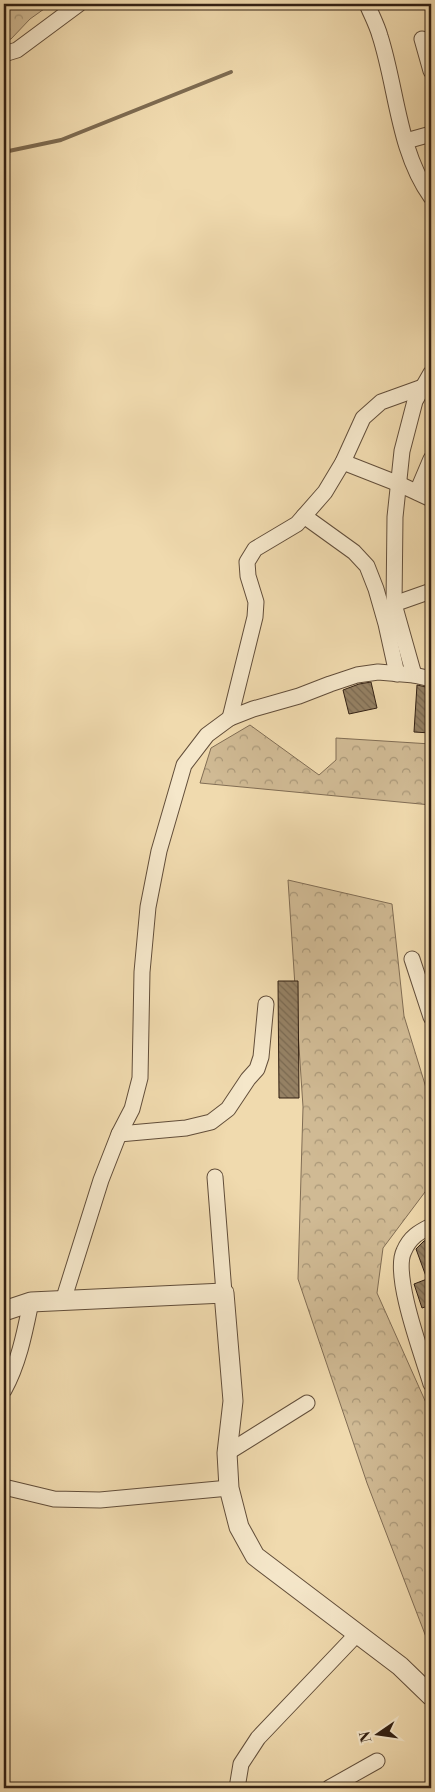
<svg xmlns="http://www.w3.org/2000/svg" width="435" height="1792" viewBox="0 0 435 1792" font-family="'Libre Bodoni',serif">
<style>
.forest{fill:url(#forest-crowns);stroke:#816d54}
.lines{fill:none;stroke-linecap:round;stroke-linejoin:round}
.stream{stroke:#7d6a50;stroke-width:4}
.building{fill:url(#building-back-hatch);stroke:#322013}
.minor-casing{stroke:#624e3a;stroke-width:17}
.tertiary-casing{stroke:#624e3a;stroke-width:21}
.minor{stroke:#f5e7ca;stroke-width:15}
.tertiary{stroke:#f5e7ca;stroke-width:19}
</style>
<defs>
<pattern id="forest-crowns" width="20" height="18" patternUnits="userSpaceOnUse" patternTransform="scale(1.25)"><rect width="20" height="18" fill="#d0ba94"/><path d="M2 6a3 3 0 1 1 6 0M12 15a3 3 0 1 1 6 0" fill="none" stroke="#a99778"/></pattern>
<pattern id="building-back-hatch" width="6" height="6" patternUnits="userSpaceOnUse" patternTransform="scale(1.25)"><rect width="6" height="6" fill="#958164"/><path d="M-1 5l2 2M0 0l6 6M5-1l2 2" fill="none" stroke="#7a6951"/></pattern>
</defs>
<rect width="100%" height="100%" fill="#f0daae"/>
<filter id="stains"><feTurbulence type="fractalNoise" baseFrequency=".004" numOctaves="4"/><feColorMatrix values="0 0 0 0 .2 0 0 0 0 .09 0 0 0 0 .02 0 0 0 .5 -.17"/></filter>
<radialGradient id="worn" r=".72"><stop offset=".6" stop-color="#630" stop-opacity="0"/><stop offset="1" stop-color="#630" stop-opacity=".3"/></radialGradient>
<g class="forest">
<path d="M4 4H51L30 19 11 39 4 41Z"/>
<path d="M250 725 319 775 336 760V738L431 744V805L200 783 211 748Z"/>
<path d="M288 880 392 904 404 1016 431 1104V1184L383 1248 377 1293 431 1414V1650L367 1483 298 1279 303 1107Z"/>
</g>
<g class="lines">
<path class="stream" d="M4 152 61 140 231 72"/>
</g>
<g class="building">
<path d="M371 682 377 708 349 714 343 690 359 684Z"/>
<path d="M417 685 431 688V733L414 732Z"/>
<path d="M278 981H298L299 1098H279Z"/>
<path d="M431 1238V1305L422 1308 414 1284 427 1279 416 1249 424 1241Z"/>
</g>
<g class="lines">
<g class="minor-casing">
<g id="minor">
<path d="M367 4C371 14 377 25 380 36 397 89 398 151 431 197"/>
<path d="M422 39 431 71"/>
<path d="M4 54 17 50 79 4"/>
<path d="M406 141 431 134"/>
<path d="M343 462 399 484 431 499"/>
<path d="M417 492 431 459"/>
<path d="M304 516 354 552 367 566 376 589 386 624 397 674"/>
<path d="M394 604 431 591"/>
<path d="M414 675 394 604 395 517 402 451 415 401 431 373"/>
<path d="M230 718 255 617 256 602 248 576 247 562 255 549 297 524 325 492 343 462 363 418 381 402 431 384"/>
<path d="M412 959 431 1017"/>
<path d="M119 1134 186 1128 211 1122 228 1109 248 1079 257 1069 261 1057 266 1004"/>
<path d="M215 1177 224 1293"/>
<path d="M431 1226C419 1232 410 1237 404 1251 392 1275 423 1357 431 1384"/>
<path d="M63 1301 101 1180 119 1134 132 1109 140 1078 142 972 148 907 159 851 184 765 207 735 230 718 253 709 299 696 330 684 357 675 378 672 414 675 431 679"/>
<path d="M4 1390C19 1363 25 1331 31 1302"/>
<path d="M227 1453 307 1403"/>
<path d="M4 1487 54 1499 100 1500 229 1488"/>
<path d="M237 1788 241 1764 258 1738 357 1634"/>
<path d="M329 1788 377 1761"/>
</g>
</g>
<g class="tertiary-casing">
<path id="tertiary" d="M4 1311 31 1302 224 1293 233 1401 227 1453 229 1488 239 1527 255 1556 400 1666 431 1696"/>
</g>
<use href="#minor" class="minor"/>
<use href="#tertiary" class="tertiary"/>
</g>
<rect width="435" height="1792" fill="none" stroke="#f0daae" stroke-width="20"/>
<rect x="5" y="5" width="425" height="1782" fill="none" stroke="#322013" stroke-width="2.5"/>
<rect x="10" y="10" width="415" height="1772" fill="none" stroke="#322013"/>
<g transform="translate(378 1734) rotate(257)" stroke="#f5e7ca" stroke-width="4" paint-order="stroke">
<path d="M0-4L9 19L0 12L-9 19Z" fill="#322013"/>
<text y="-8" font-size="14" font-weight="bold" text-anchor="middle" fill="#322013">N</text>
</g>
<rect width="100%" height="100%" filter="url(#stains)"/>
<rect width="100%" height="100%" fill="url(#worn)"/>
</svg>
